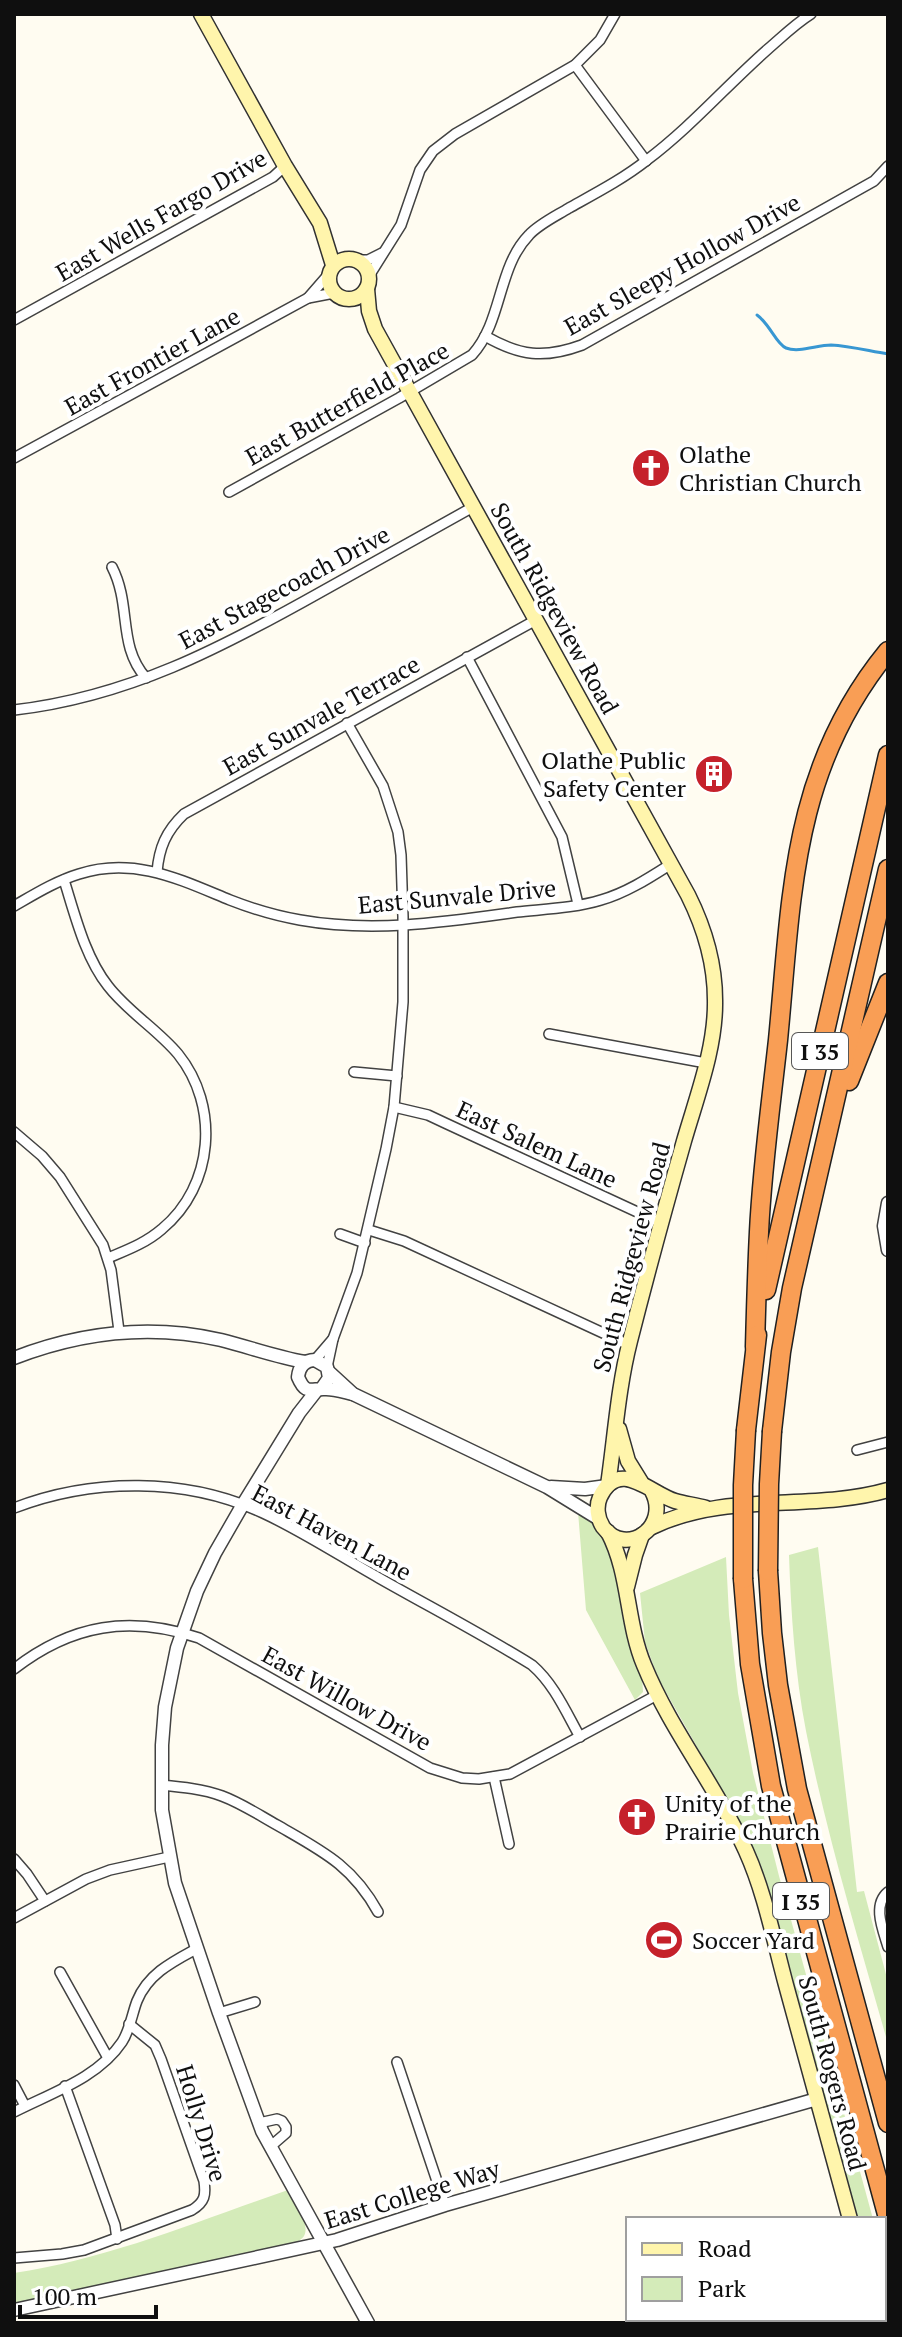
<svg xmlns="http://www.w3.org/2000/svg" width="902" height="2337" viewBox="0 0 902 2337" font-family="'PT Serif',serif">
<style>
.green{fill:#d4ebb9}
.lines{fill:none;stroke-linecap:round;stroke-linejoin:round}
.stream{stroke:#3897d2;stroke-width:3}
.minor-casing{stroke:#424242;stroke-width:12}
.tertiary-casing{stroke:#424242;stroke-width:15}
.secondary-casing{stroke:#313131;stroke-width:17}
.motorway-casing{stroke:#202020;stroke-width:21}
.minor{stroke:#fff;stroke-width:9}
.tertiary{stroke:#fff;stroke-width:12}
.secondary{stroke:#fff5ac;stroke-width:14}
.motorway{stroke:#f99e55;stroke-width:18}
.motorway-bridge-casing{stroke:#202020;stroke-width:21;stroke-linecap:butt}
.motorway-bridge{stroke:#f99e55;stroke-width:18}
.labels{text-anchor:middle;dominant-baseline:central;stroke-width:8;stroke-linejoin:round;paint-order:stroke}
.shield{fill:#fff;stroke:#575757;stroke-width:2}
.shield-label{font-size:22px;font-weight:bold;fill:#0f0f0f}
.street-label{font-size:24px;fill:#0f0f0f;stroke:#fff}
.poi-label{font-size:24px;fill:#0f0f0f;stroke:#fff;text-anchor:start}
</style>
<rect width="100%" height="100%" fill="#fffcf1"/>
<g class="green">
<path d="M578 1512C625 1542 613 1584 626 1631 632 1651 643 1670 643 1692L635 1700 586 1610Z"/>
<path d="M818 1547 857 1892 864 1891 888 1982V2044C859 1941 827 1837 806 1731 795 1674 791 1614 789 1555Z"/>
<path d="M726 1557 729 1615 738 1693 753 1773 779 1876 873 2219H858L773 1908 766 1884 744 1830 658 1678 645 1642 640 1593Z"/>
<path d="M288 2190C293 2201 311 2223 304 2236 302 2239 296 2243 293 2244L14 2303V2273C108 2259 198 2221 288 2190Z"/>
</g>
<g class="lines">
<path class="stream" d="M757 315C770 324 776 344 786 348 799 353 817 345 831 345 850 346 869 351 888 354"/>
<g class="minor-casing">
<g id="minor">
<path d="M575 65 646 161"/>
<path d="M358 260H368L382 253"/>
<path d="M369 276 401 225 420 170 433 151 455 134 575 65 600 40 615 14"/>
<path d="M308 298 328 275"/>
<path d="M14 320 273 177 285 166"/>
<path d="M485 336C520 356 544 359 582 345L874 181 888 166"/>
<path d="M14 458 308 298 334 293"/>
<path d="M229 492 399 398 472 355C503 321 497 268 529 235 539 224 556 216 569 208 596 193 623 179 647 160 691 127 727 85 768 49 782 37 795 24 811 14"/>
<path d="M112 567C132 606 117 645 146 678"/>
<path d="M467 657 562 837 578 904"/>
<path d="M14 710C128 697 221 648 319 593 371 564 422 535 473 507"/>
<path d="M157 872C159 848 166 831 184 814L536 620"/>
<path d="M64 880C75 915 85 957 108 986 128 1012 157 1029 178 1054 220 1106 214 1186 162 1229 146 1243 127 1250 108 1258"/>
<path d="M14 906C35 894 56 881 79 874 134 856 181 880 230 900 253 909 277 916 300 920 373 933 445 922 517 912 545 909 575 908 601 900 626 893 649 878 671 864"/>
<path d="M549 1034 706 1063"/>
<path d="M354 1072 397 1076"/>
<path d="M394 1107 428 1115 445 1123 661 1223"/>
<path d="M14 1132 42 1156 60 1177 103 1245 111 1270 119 1331"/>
<path d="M369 1230 404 1241 629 1345"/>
<path d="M340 1234 365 1243"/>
<path d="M315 1360 333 1339"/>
<path d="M327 1367 333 1339 357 1273 386 1149 394 1107 403 1002V917L401 855 398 832 383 786 347 723"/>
<path d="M857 1450 888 1442"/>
<path d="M14 1508C92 1478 186 1477 263 1513 302 1531 340 1556 379 1578 430 1607 482 1634 532 1665 554 1684 566 1712 580 1737"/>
<path d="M14 1669C72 1624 130 1615 199 1638L430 1768 462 1778 479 1779 510 1774 657 1695"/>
<path d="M494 1777 509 1844"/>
<path d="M161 1785C182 1787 203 1789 222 1796 241 1803 259 1815 277 1825 322 1851 352 1865 378 1912"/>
<path d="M14 1859 27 1874 45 1901"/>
<path d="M888 1892C872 1905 883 1930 888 1947"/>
<path d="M14 1918 86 1879 110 1870 169 1857"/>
<path d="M60 1972 108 2058"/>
<path d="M219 2013 255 2002"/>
<path d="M397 2062 445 2205"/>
<path d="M14 2085 25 2106"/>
<path d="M65 2086 115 2225 117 2239"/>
<path d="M14 2112C51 2093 98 2078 122 2042 130 2030 132 2014 137 2001 148 1974 172 1962 196 1949"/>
<path d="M259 2123 277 2119 282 2121 286 2127V2133L271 2146"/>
<path d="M14 2258 62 2254 84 2250 192 2210C205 2202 206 2195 204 2181L161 2059 155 2045 129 2024"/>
</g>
</g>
<g class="tertiary-casing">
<g id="tertiary">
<path d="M888 1203 884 1226 888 1250"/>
<path d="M14 1358C81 1332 150 1324 221 1340 249 1347 276 1357 305 1362"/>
<path d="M329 1372 353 1394 547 1487 599 1519"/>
<path d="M322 1388 329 1378 327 1367 315 1360C304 1360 299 1367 298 1377 306 1396 311 1388 326 1389 334 1389 344 1392 353 1394"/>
<path d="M317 1390 299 1413 242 1506 215 1553 197 1591 177 1648 165 1707 162 1745V1810L175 1883 219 2013 262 2131 368 2323"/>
<path d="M551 1487 585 1489 607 1486"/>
<path d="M14 2310 337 2240 445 2205 817 2099"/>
</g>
</g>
<g class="secondary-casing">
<g id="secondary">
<path d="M201 14 285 166 320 223 333 265"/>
<circle cx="349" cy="279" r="20"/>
<path d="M367 289 369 311 375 329 688 895C705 929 715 962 715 1000 716 1047 697 1096 684 1141 665 1208 647 1274 630 1341 618 1388 615 1437 608 1485"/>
<path d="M619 1429 628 1461 641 1482"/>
<path d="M652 1491C671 1527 626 1558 603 1527 597 1518 596 1506 600 1497 619 1457 651 1494 675 1501 685 1504 696 1505 706 1508"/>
<path d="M652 1527C726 1491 811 1512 888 1490"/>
<path d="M608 1532C630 1574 626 1622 644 1665 671 1731 717 1787 746 1851 765 1893 774 1941 786 1985 807 2063 828 2141 850 2219"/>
<path d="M627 1587 635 1555 642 1535"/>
<path d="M877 2319 878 2323"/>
</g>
</g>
<g class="motorway-casing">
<g id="motorway">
<path d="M849 1081 888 983"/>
<path d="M766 1290 888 755"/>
<path d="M755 1347C756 1309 757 1271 759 1232 762 1168 771 1104 778 1040 792 896 791 769 888 651"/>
<path d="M746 1430 757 1335"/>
<path d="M772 1431 781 1352 792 1288 888 869"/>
<path d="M768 1571 772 1633 778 1685 797 1789 888 2123"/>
<path d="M743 1579 750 1664 771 1786 888 2218"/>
</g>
</g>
<use href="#minor" class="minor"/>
<use href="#tertiary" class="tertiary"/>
<use href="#secondary" class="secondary"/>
<use href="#motorway" class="motorway"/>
<g class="motorway-bridge-casing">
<g id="motorway-bridge">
<path d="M768 1571 769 1484 772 1431"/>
<path d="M743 1579V1485L746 1430"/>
</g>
</g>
<use href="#motorway-bridge" class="motorway-bridge"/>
</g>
<defs>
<g id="church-disc" transform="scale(2)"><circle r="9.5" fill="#c5212b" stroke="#fff"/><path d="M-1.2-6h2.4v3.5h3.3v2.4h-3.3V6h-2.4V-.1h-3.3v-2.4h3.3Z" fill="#fff"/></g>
<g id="building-disc" transform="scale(2)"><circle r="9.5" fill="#c5212b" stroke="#fff"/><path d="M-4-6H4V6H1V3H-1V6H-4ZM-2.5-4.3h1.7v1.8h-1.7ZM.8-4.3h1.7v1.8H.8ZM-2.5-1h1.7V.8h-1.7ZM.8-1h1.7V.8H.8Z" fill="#fff"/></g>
<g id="stadium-disc" transform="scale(2)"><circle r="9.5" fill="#c5212b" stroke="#fff"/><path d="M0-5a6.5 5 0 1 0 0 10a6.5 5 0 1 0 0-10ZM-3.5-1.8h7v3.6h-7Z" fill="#fff"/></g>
</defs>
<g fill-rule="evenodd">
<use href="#church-disc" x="651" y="468"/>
<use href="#building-disc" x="714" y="774"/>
<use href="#church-disc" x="637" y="1817"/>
<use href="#stadium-disc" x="664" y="1940"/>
</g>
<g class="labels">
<g class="shield">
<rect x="792" y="1033" width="56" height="36" rx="6"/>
<rect x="773" y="1883" width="56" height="36" rx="6"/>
</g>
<g class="shield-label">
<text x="820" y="1051">I 35</text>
<text x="801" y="1901">I 35</text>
</g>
<g class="street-label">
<text transform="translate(161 215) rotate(-30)">East Wells Fargo Drive</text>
<text transform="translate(682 264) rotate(-29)">East Sleepy Hollow Drive</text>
<text transform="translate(152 361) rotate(-29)">East Frontier Lane</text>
<text transform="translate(347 403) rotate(-29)">East Butterfield Place</text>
<text transform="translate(284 587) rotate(-28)">East Stagecoach Drive</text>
<text transform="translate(555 608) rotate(61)">South Ridgeview Road</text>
<text transform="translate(321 715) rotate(-29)">East Sunvale Terrace</text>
<text transform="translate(457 896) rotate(-5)">East Sunvale Drive</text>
<text transform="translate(537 1144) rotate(25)">East Salem Lane</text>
<text transform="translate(631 1257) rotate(-75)">South Ridgeview Road</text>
<text transform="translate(332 1532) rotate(28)">East Haven Lane</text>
<text transform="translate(347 1698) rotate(29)">East Willow Drive</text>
<text transform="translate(833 2073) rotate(75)">South Rogers Road</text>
<text transform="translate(202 2123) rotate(73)">Holly Drive</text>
<text transform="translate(412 2194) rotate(-17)">East College Way</text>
</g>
<g class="poi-label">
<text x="679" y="454">Olathe<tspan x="679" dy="28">Christian Church</tspan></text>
<text x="686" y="760" text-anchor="end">Olathe Public<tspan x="686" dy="28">Safety Center</tspan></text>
<text x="665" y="1803">Unity of the<tspan x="665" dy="28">Prairie Church</tspan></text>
<text x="692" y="1940">Soccer Yard</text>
</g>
</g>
<rect width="902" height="2337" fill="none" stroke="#0f0f0f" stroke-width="32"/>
<rect x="626" y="2217" width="260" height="104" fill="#ffffff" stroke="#9f9f9f" stroke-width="2"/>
<rect x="642" y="2243" width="40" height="12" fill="#fff5ac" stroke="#9f9f9f" stroke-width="2"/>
<text x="698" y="2257" font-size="24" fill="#0f0f0f">Road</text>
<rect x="642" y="2277" width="40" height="24" fill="#d4ebb9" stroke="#9f9f9f" stroke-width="2"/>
<text x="698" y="2297" font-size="24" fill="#0f0f0f">Park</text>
<path d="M20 2305v12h136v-12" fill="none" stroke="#0f0f0f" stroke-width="4"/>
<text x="32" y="2305" font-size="24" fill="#0f0f0f" stroke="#ffffff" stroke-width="6" paint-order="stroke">100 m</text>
</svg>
